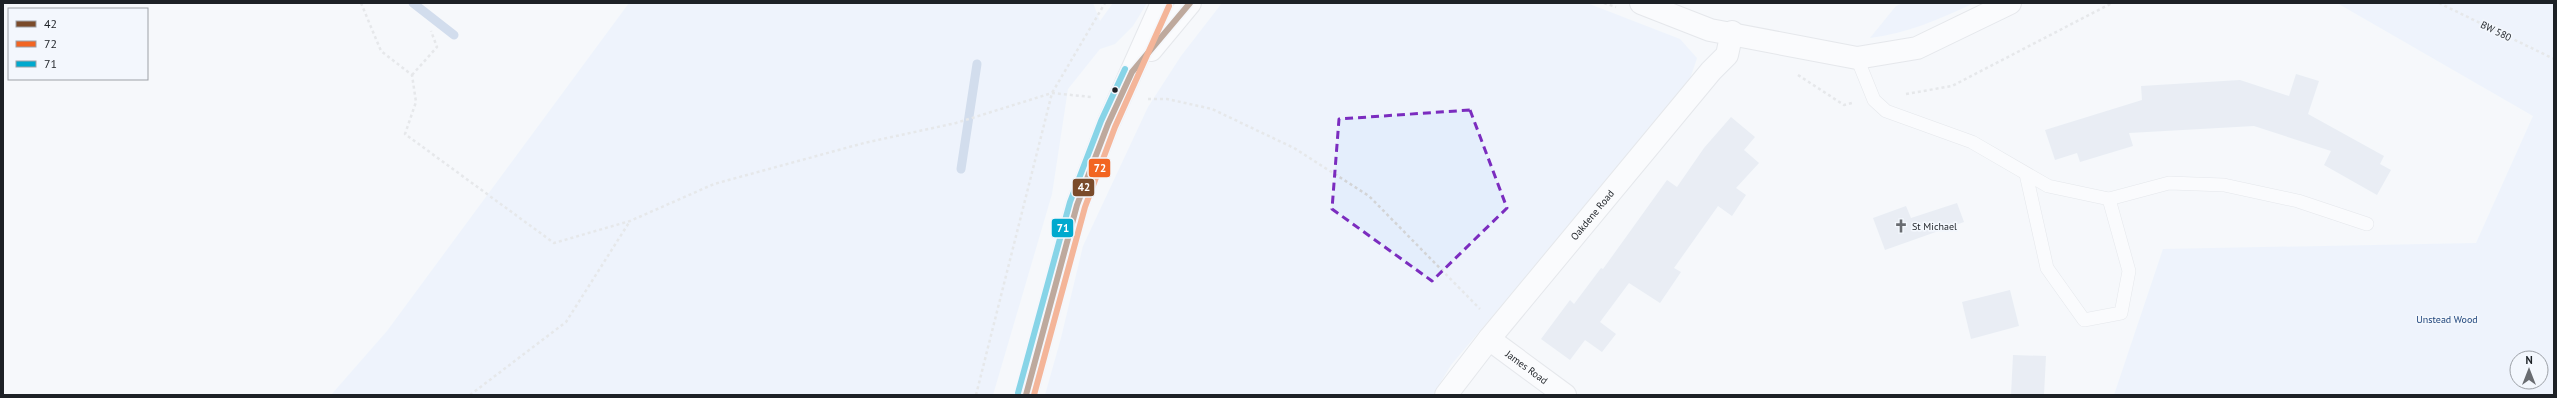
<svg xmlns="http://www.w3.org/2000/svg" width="2557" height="398" viewBox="0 0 2557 398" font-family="'PT Sans',sans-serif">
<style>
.green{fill:#e4eefc;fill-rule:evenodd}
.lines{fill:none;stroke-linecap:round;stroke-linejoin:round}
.stream{stroke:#a7bcdb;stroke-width:9}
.building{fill:#d9e1eb}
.service-casing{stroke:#d1d4d8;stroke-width:14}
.minor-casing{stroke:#d1d4d8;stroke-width:24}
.primary-casing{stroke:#d1d4d8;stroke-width:24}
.path{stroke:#d3d4d6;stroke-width:2.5;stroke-dasharray:3 3;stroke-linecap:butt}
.service{stroke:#fefefe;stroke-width:13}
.minor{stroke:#fefefe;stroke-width:22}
.primary{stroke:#fefefe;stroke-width:22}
.bus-1-casing{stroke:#f3f7fd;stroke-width:9}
.bus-2-casing{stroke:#f3f7fd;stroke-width:9}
.bus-3-casing{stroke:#f3f7fd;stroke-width:9}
.bus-1{stroke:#7a4b2a;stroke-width:6}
.bus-2{stroke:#f26522;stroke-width:6}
.bus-3{stroke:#00a9ce;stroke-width:6}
.marked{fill:none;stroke:#7b2cbf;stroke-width:3;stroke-dasharray:8 5;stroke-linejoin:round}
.bus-dot{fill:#1d2126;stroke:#f3f7fd;stroke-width:1.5}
.labels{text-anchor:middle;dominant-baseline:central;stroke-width:3.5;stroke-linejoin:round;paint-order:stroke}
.street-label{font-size:10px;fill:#1d2126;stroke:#f3f7fd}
.poi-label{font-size:10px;fill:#1d2126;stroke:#f3f7fd;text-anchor:start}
.park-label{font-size:10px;fill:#21467c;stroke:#f3f7fd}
.line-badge{stroke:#f3f7fd;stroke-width:1.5}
.badge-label{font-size:11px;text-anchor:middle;font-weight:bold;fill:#fff}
</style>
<rect width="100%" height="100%" fill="#f5f8fb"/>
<g class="green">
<path d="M629 3H1093L1100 21 1113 3H1147L1133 26 1115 44 1100 49 1068 89 1052 194 993 395H331L387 331Z"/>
<path d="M1222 3H1587L1680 39 1697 58 1688 85 1451 365 1433 395H1045L1061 338 1083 246 1148 107 1181 56Z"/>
<path d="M1903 3H1974C1940 19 1908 33 1870 38L1896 6Z"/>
<path d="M2337 3H2554V395H2114L2163 249 2476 243 2533 116ZM2517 358H2541V382H2517Z"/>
</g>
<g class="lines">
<g class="stream">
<path d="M413 3 454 35"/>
<path d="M961 169 977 64"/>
</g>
</g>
<g class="building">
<path d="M2296 74 2319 81 2308 114 2384 156 2380 164 2391 170 2377 195 2324 165 2331 151 2254 126 2129 133 2133 146 2080 162 2077 153 2055 160 2045 130 2142 100 2141 86 2240 80 2289 96Z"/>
<path d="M1731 117 1755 137 1744 150 1759 163 1736 188 1746 195 1732 216 1718 206 1674 268 1681 272 1660 303 1629 283 1600 322 1616 334 1602 352 1585 340 1570 360 1541 339 1570 300 1574 304 1601 268 1603 269 1667 180 1677 187 1704 148Z"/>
<path d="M1957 203 1964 222 1885 250 1873 218 1906 206 1911 218Z"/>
<path d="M2010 290 2019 326 1971 339 1962 302Z"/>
<path d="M2013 355 2046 356 2044 395H2011Z"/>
</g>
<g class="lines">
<g class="service-casing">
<g id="service">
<path d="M1857 58 1874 100 1886 111 1972 142 2048 186 2109 199 2169 183 2224 185 2298 201 2367 224"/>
<path d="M2026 174 2047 268 2084 320 2121 313 2129 271 2109 199"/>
</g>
</g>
<g class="minor-casing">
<g id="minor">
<path id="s1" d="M1489 339 1565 395"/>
<path id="s2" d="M1446 395 1489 339 1711 71 1727 55 1732 32"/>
</g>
</g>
<g class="primary-casing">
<g id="primary">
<path d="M1641 3 1710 30 1857 58 1917 48 2010 3"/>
<path d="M1151 50 1190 3"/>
<path d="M1026 395 1077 205 1108 124 1162 3"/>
</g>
</g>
<g class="path">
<path d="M361 3 381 51 412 75 416 102 405 134 554 243 630 221 714 184 864 143 956 123 1052 93 1091 97"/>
<path d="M1604 3 1616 7"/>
<path d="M2439 3 2554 59"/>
<path d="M412 75 437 47 431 31"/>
<path d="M1798 75 1844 105 1852 103"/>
<path d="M1906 94 1952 86 2112 3"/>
<path d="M1148 99H1167L1212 109 1294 148 1369 196 1480 309"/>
<path d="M470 395 566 322 630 221"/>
<path d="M976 395 1052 93 1105 3"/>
</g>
<use href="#service" class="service"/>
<use href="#minor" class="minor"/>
<use href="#primary" class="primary"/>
<g class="bus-1-casing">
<path id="bus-1" d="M1026 395 1077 205 1108 124 1132 72 1190 3"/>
</g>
<g class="bus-2-casing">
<path id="bus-2" d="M1034 395 1085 207 1115 127 1169 6"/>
</g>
<g class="bus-3-casing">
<path id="bus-3" d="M1018 393 1070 202 1101 121 1125 69"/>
</g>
<use href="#bus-1" class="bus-1"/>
<use href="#bus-2" class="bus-2"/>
<use href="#bus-3" class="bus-3"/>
</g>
<path d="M0 0H2557V398H0ZM1470 110 1507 208 1432 281 1332 209 1339 119Z" fill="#f5f8fb" fill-opacity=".55" fill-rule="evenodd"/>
<path class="marked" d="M1470 110 1507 208 1432 281 1332 209 1339 119Z"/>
<defs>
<g id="church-bare" transform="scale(1.08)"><path d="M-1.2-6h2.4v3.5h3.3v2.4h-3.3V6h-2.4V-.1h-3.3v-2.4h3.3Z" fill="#696c71" stroke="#f3f7fd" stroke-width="2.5" paint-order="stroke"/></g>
</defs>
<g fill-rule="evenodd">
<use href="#church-bare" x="1901" y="226"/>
</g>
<circle class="bus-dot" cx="1115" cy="90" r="3.5"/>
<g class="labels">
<g class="street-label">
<text transform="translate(2496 31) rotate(26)">BW 580</text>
<text stroke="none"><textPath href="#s2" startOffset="232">Oakdene Road</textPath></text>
<text stroke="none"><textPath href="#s1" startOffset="47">James Road</textPath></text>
</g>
<g class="poi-label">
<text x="1912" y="226">St Michael</text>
</g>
<g class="park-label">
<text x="2447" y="319">Unstead Wood</text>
</g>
</g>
<g class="line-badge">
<rect x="1088" y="158" width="23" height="20" rx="4" fill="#f26522"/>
<rect x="1072" y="178" width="23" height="19" rx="4" fill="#7a4b2a"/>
<rect x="1051" y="218" width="23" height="20" rx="4" fill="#00a9ce"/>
</g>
<g class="badge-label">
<text x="1100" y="172">72</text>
<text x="1084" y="191">42</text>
<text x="1063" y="232">71</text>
</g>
<rect width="2557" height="398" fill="none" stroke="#1d2126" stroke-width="8"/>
<rect x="8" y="8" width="140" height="72" fill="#f3f7fd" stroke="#9da1a7"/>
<rect x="16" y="21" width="20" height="6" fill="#7a4b2a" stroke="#9da1a7"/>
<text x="44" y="28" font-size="12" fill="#1d2126">42</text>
<rect x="16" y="41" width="20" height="6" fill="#f26522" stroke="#9da1a7"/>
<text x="44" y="48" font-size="12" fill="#1d2126">72</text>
<rect x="16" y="61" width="20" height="6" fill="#00a9ce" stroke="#9da1a7"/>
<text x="44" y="68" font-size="12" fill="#1d2126">71</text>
<g transform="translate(2529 370)"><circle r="19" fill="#f3f7fd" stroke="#9da1a7"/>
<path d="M0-3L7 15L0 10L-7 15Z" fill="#696c71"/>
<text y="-6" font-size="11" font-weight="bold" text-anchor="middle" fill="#1d2126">N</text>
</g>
</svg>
